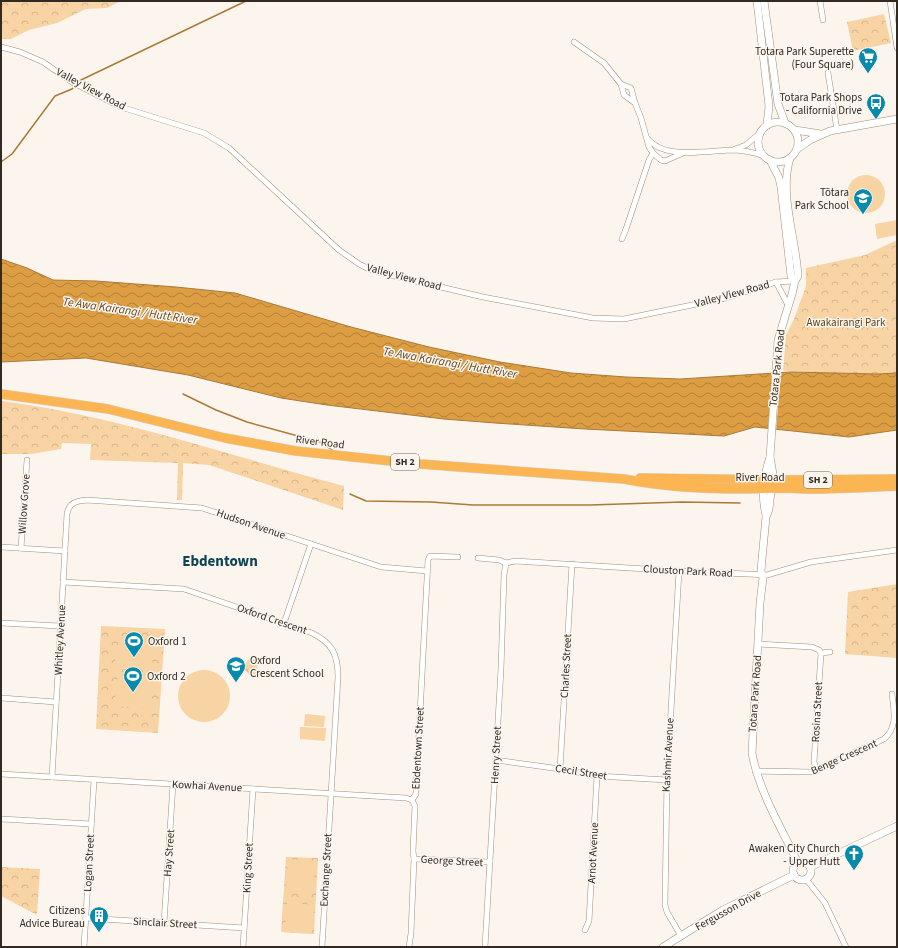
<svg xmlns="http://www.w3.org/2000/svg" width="898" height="948" viewBox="0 0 898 948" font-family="'Source Sans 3',sans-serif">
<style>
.forest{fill:url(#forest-crowns)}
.pitch{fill:#f8d3a4}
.water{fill:url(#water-waves);stroke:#a97a39}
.pier{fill:#fcf5ed}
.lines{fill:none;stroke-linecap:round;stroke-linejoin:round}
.stream{stroke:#a97a39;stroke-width:1.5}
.street-casing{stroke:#9e8e7a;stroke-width:6}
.secondary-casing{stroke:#9e8e7a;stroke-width:8}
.highway-casing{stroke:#d6d4d3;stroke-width:10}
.street{stroke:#fff;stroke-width:5}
.secondary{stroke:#fff;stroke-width:7}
.highway{stroke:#fbb553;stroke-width:9}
.labels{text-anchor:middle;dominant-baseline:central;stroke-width:3;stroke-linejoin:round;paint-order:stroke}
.shield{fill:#fcf5ed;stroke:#6e675f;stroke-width:1}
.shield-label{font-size:10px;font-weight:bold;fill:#312a22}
.poi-label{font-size:11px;fill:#312a22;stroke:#fcf5ed;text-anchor:end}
.street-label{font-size:11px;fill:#312a22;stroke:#fcf5ed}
.park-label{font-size:11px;fill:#5e431f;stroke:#fcf5ed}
.water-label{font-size:12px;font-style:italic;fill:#624722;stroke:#fcf5ed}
.district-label{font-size:15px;font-weight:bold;fill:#0e4454;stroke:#fcf5ed}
</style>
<defs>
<pattern id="forest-crowns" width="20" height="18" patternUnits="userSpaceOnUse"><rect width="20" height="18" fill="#f8d3a4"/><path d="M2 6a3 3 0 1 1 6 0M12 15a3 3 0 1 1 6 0" fill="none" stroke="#d5b58d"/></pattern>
<pattern id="water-waves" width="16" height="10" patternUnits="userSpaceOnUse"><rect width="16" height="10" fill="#dc9d43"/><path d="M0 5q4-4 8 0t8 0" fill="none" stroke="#b38038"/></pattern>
</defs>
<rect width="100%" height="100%" fill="#fcf5ed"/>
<g class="forest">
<path d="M1 1H121L107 8 86 9 57 23 29 30 11 39H1Z"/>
<path d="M884 14 891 43 853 51 847 22Z"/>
<path d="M897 240V375L783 371 786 335 794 319 806 286V268L865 255Z"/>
<path d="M1 401C118 416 230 456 344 486L343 510 209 465 183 463 182 500H177L178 463 90 460 91 444 62 443 61 449 31 454H1Z"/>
<path d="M897 584V658L845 654 848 592Z"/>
<path d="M101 626 165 629 158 733 96 729Z"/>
<path d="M250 658 257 661C259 665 256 668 257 672L254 677 252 678 244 669 245 664Z"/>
<path d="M286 857 318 858 314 934 281 932Z"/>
<path d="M1 867 40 869 37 915 1 896Z"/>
</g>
<g class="pitch">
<circle cx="866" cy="194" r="19"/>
<path d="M897 220V235L877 239 875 224Z"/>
<path d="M116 645 153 646 152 671 115 669Z"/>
<circle cx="204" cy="696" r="26"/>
<path d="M116 679 152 681 151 708 115 706Z"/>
<path d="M305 714 325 716 324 727 304 726Z"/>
<path d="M300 727 326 728 325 741 300 739Z"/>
<path d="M288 859 315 861 313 890 286 888Z"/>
<path d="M287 903 314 905 312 934 285 932Z"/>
</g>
<path class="water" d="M1 259 27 268 53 280 96 281 176 287 235 293 351 327 429 347 500 362 571 373 626 377 680 379 791 372 878 374 897 373V430L849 437 755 427 724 436 585 429 495 423 444 419 327 405 281 398 188 375 86 358 1 362Z"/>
<path class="pier" d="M772 371H781L776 431 768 430Z"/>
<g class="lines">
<g class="stream">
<path d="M1 162 12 154 55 96 72 89 81 80 246 1"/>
<path d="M183 394 216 410 247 422 320 442 332 450"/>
<path d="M350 494 366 501 431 502 473 505H590L682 502 740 503"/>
</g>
<g class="street-casing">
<g id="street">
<path d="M820 1 823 20"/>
<path d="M890 1 897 48"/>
<path d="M574 42 604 63 621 84 624 95 635 103"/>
<path d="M1 47 20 52 43 62 72 82 121 107 204 133 229 148 339 250 359 264 369 269 390 275 483 297 593 318 624 319 726 298 776 282 795 281"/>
<path d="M828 73 837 130"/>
<path d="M621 84 631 88 635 103 641 118 649 147 653 153 661 160 665 161 683 153"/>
<path d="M647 138C664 160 706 151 730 150 742 150 753 152 764 156"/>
<path d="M735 149 746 145 760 133"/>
<path d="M622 239 626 229 649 160 653 153"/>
<path d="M776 282 788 305"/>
<path d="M1 547 65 551"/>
<path d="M21 548 27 460"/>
<path d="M478 558 499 560 506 563 515 561 679 571 767 575 811 562 897 550"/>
<path d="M679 571 667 780 665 905 667 912 681 936"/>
<path d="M63 582 184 589 312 633C332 643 338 654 338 677L322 947"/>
<path d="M1 623 60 626"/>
<path d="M284 623 311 544"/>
<path d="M758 644 812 647 819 650 821 653 830 652"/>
<path d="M1 698 56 702"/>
<path d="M496 760 560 769 597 776 667 780"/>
<path d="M560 769 572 564"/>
<path d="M755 771 811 772 884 739C898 727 894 711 892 694"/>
<path d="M817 771 814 762 821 653"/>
<path d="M1 774 406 798 412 800"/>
<path d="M52 777 67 514C69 502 77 501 87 500L202 508 381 567 427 571"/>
<path d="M412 800 416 794V790L428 560 430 556 458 557"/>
<path d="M1 819 91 824"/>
<path d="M414 859 490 862"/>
<path d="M806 879 825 903 846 947"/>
<path d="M86 918 244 928"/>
<path d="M164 923 173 784"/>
<path d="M585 930 589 921 597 776"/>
<path d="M84 947 94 780"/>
<path d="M243 947 253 789"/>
<path d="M409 947 411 933 414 859 413 851 415 806 412 800"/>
<path d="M485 947 501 669 504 575 506 563"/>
</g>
</g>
<g class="secondary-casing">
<g id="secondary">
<path d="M757 1 769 106 767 125"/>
<path d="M764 1 778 104 785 123"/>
<circle cx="778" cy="142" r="20"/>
<path d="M795 130 821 134"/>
<path d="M797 149 810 140 830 131 897 119"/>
<path d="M770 160 779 178 781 187 791 276 795 281"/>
<path d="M770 457 773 474 769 509 766 517 762 559 761 571 763 578 760 603 752 753C759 792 781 827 798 863"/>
<path d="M766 515C761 496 764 475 770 457L778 340 792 294 795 281 798 276C796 238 779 195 790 158"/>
<circle cx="802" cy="871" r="9"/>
<path d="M810 867 897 826"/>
<path d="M663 947 723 910 794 875"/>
</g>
</g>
<g class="highway-casing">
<g id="highway">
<path d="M1 394 108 409 225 438 296 451 420 464 624 479C675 489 727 490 779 488 790 488 801 489 812 489 840 489 869 487 897 486"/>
<path d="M640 478 778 480 897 479"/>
</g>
</g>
<use href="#street" class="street"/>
<use href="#secondary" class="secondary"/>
<use href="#highway" class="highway"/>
</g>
<defs>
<g id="supermarket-pin" transform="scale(1)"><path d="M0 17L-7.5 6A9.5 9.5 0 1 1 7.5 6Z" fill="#078aab" stroke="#fcf5ed"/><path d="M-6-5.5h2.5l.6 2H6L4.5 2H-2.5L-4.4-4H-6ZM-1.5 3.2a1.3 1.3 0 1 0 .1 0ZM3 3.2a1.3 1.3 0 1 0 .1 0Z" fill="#fff"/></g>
<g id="bus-pin" transform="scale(1)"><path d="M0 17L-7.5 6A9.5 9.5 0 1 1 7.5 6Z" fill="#078aab" stroke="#fcf5ed"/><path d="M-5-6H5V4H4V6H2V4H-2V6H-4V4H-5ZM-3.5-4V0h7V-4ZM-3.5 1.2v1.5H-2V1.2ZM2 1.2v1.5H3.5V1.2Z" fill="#fff"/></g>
<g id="school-pin" transform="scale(1)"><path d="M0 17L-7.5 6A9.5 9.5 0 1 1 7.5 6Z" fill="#078aab" stroke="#fcf5ed"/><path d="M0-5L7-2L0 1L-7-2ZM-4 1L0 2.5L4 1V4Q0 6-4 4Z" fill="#fff"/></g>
<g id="stadium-pin" transform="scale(1)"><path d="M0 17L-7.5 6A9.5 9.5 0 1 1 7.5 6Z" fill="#078aab" stroke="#fcf5ed"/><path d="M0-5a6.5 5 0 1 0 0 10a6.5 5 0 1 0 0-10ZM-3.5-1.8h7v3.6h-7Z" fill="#fff"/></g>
<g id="church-pin" transform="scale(1)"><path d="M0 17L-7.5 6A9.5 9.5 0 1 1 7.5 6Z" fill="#078aab" stroke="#fcf5ed"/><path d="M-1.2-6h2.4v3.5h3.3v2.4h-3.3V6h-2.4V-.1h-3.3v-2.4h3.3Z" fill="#fff"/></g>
<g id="building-pin" transform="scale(1)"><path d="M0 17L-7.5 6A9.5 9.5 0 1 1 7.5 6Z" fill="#078aab" stroke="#fcf5ed"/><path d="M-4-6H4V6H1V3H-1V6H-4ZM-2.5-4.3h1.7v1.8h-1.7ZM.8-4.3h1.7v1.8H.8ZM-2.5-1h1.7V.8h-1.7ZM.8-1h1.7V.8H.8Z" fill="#fff"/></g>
</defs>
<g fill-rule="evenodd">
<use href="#supermarket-pin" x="868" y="57"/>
<use href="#bus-pin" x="876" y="103"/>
<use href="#school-pin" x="863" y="198"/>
<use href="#stadium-pin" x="134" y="641"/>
<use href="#school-pin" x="236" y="666"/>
<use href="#stadium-pin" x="133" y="676"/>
<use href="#church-pin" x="854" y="854"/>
<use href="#building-pin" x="99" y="916"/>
</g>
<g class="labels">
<g class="shield">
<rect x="391" y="454" width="28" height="16" rx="3"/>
<rect x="804" y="472" width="28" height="16" rx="3"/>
</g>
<g class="shield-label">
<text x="405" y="462">SH 2</text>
<text x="818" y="480">SH 2</text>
</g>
<g class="poi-label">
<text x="854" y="51">Totara Park Superette<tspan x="854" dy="13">(Four Square)</tspan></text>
<text x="862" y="97">Totara Park Shops<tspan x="862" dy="13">- California Drive</tspan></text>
<text x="849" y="192">Tōtara<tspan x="849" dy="13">Park School</tspan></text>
<text x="148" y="641" text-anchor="start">Oxford 1</text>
<text x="250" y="660" text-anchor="start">Oxford<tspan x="250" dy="13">Crescent School</tspan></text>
<text x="147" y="676" text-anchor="start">Oxford 2</text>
<text x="840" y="848">Awaken City Church<tspan x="840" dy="13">- Upper Hutt</tspan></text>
<text x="85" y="910">Citizens<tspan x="85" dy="13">Advice Bureau</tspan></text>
</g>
<g class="street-label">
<text transform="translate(91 89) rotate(28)">Valley View Road</text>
<text transform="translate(404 277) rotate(15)">Valley View Road</text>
<text transform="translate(732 294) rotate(-15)">Valley View Road</text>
<text transform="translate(777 368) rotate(-84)">Totara Park Road</text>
<text transform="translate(320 442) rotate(7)">River Road</text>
<text x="760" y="477">River Road</text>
<text transform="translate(24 504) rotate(-86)">Willow Grove</text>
<text transform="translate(251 524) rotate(19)">Hudson Avenue</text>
<text transform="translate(688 571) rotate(3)">Clouston Park Road</text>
<text transform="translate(272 619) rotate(19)">Oxford Crescent</text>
<text transform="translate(60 640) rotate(-87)">Whitley Avenue</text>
<text transform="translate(566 666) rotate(-87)">Charles Street</text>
<text transform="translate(755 694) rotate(-86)">Totara Park Road</text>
<text transform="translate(817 712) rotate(-87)">Rosina Street</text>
<text transform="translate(418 748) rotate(-87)">Ebdentown Street</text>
<text transform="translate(496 755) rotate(-87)">Henry Street</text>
<text transform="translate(668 755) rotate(-87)">Kashmir Avenue</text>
<text transform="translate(844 757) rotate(-24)">Benge Crescent</text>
<text transform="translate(581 772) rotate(9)">Cecil Street</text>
<text transform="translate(207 786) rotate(3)">Kowhai Avenue</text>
<text transform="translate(169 853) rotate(-86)">Hay Street</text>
<text transform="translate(593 853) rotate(-87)">Arnot Avenue</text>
<text transform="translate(452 861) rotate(3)">George Street</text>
<text transform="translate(89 863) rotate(-87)">Logan Street</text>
<text transform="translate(248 868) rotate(-87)">King Street</text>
<text transform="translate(326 870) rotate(-87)">Exchange Street</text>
<text transform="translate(728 910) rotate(-29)">Fergusson Drive</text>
<text transform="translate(165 923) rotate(3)">Sinclair Street</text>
</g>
<g class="park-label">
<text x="846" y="322">Awakairangi Park</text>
</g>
<g class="water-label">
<text transform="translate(130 311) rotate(8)">Te Awa Kairangi / Hutt River</text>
<text transform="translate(450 363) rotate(10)">Te Awa Kairangi / Hutt River</text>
</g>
<g class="district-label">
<text x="220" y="561">Ebdentown</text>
</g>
</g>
<rect width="898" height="948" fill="none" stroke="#312a22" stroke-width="4"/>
</svg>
